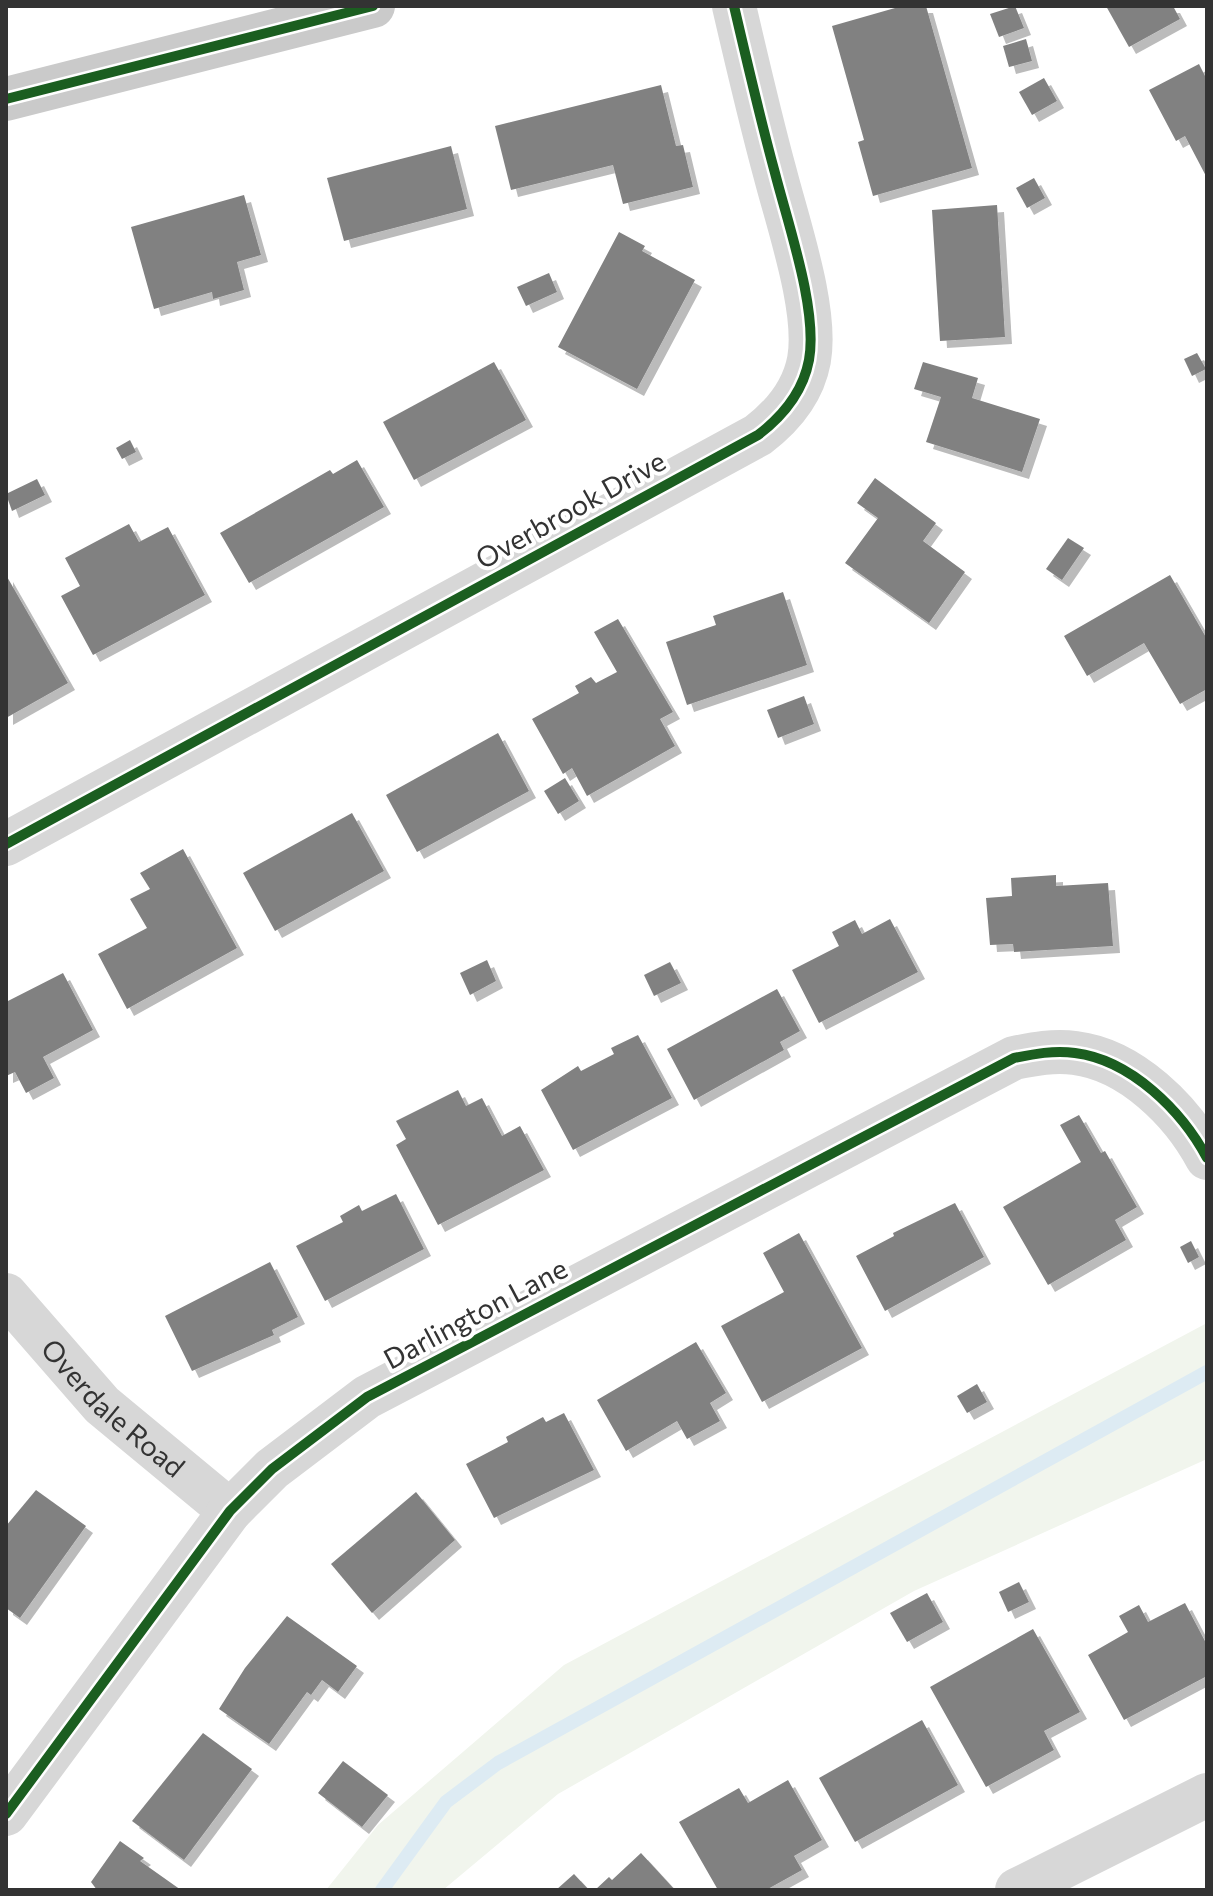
<svg xmlns="http://www.w3.org/2000/svg" width="1213" height="1896" viewBox="0 0 1213 1896" font-family="Commissioner,sans-serif">
<style>
.green{fill:#f1f5ed}
.lines{fill:none;stroke-linecap:round;stroke-linejoin:round}
.stream{stroke:#ddebf3;stroke-width:14}
.building{fill:#818181;filter:url(#shadow)}
.minor{stroke:#d7d7d7;stroke-width:44}
.major{stroke:#cacaca;stroke-width:44}
.cycleway-casing{stroke:#fff;stroke-width:15}
.cycleway{stroke:#1b5e20;stroke-width:10}
.labels{text-anchor:middle;dominant-baseline:central;stroke-width:8;stroke-linejoin:round;paint-order:stroke}
.street-label{font-size:28px;fill:#333;stroke:#fff}
</style>
<defs>
<filter id="shadow"><feDropShadow dx="7" dy="7" stdDeviation="0" flood-color="#0004"/></filter>
</defs>
<rect width="100%" height="100%" fill="#fff"/>
<path class="green" d="M1207 1323V1459L914 1591 558 1794 443 1890H326L378 1825 564 1665Z"/>
<g class="lines">
<path class="stream" d="M382 1890 446 1802 498 1763 1207 1372"/>
</g>
<g class="building">
<path d="M902 6H926L972 168 873 196 858 142 864 140 832 26Z"/>
<path d="M1015 6 1024 28 999 37 990 14Z"/>
<path d="M1106 6H1173L1180 19 1129 47Z"/>
<path d="M1026 39 1032 61 1009 67 1003 46Z"/>
<path d="M1199 64 1207 80V178L1185 136 1176 141 1149 90Z"/>
<path d="M1044 78 1057 101 1032 115 1019 92Z"/>
<path d="M661 85 676 146 683 145 693 187 623 204 613 165 511 190 495 126Z"/>
<path d="M451 146 467 209 344 241 327 178Z"/>
<path d="M1034 178 1045 198 1027 208 1016 188Z"/>
<path d="M244 195 261 255 237 262 244 290 213 299 212 292 154 309 131 227Z"/>
<path d="M997 205 1005 337 940 341 932 210Z"/>
<path d="M619 232 645 246 642 251 695 280 637 389 558 347Z"/>
<path d="M549 273 557 292 526 306 517 287Z"/>
<path d="M1197 353 1206 369 1192 376 1184 359Z"/>
<path d="M494 362 526 420 414 480 383 422Z"/>
<path d="M923 362 978 378 972 398 1040 419 1022 472 926 442 941 397 914 389Z"/>
<path d="M130 440 136 452 122 459 116 448Z"/>
<path d="M357 460 384 507 249 583 220 533 330 470 333 474Z"/>
<path d="M875 478 936 523 923 541 965 572 929 623 845 563 878 518 857 503Z"/>
<path d="M37 479 45 495 12 511 6 494Z"/>
<path d="M129 524 139 542 168 527 205 595 93 655 61 596 80 586 65 558Z"/>
<path d="M1068 538 1084 548 1062 580 1046 569Z"/>
<path d="M6 575 68 683 6 718Z"/>
<path d="M1170 575 1207 639V689L1180 704 1144 643 1087 676 1064 636Z"/>
<path d="M783 592 807 665 687 705 666 642 716 625 713 616Z"/>
<path d="M618 619 673 712 660 719 675 746 587 796 572 768 563 774 532 719 579 693 575 686 591 677 596 683 617 672 594 632Z"/>
<path d="M804 696 814 724 778 738 767 710Z"/>
<path d="M498 733 529 791 417 852 386 795Z"/>
<path d="M565 778 579 801 558 814 544 791Z"/>
<path d="M352 813 384 871 275 931 243 873Z"/>
<path d="M183 849 237 948 127 1009 98 954 147 928 130 899 150 889 140 873Z"/>
<path d="M1056 875V886L1108 883 1113 946 1014 952 1013 944 990 945 986 898 1012 896 1011 878Z"/>
<path d="M890 919 918 972 819 1023 792 970 839 946 832 932 855 920 862 934Z"/>
<path d="M487 960 496 981 470 995 460 973Z"/>
<path d="M670 962 681 983 654 996 644 975Z"/>
<path d="M63 973 93 1030 43 1057 54 1078 26 1093 15 1072 6 1076V1002Z"/>
<path d="M777 989 800 1031 780 1042 784 1050 694 1100 667 1049Z"/>
<path d="M638 1035 672 1098 573 1150 541 1090 578 1066 581 1071 614 1054 611 1048Z"/>
<path d="M458 1090 466 1106 482 1098 502 1136 520 1126 544 1170 438 1225 396 1145 406 1139 396 1121Z"/>
<path d="M1079 1115 1101 1153 1105 1151 1137 1207 1115 1220 1126 1240 1048 1285 1003 1207 1081 1162 1060 1125Z"/>
<path d="M396 1194 424 1249 325 1301 296 1246 343 1222 340 1216 359 1205 362 1211Z"/>
<path d="M955 1203 984 1257 885 1311 856 1256 894 1236 893 1233Z"/>
<path d="M799 1233 862 1348 762 1402 721 1326 784 1292 763 1253Z"/>
<path d="M1191 1241 1199 1257 1188 1263 1180 1247Z"/>
<path d="M270 1262 298 1317 272 1330 274 1335 192 1371 165 1316Z"/>
<path d="M696 1342 726 1393 710 1403 720 1421 687 1439 677 1421 626 1451 597 1400Z"/>
<path d="M977 1384 987 1402 967 1413 957 1396Z"/>
<path d="M564 1413 594 1470 494 1518 466 1464 508 1442 506 1437 543 1417 546 1422Z"/>
<path d="M36 1490 86 1526 20 1618 6 1608V1526Z"/>
<path d="M416 1492 455 1540 372 1613 331 1564Z"/>
<path d="M1019 1582 1029 1602 1008 1612 999 1592Z"/>
<path d="M927 1593 943 1622 907 1642 890 1613Z"/>
<path d="M1185 1603 1207 1645V1676L1124 1720 1088 1655 1128 1632 1119 1616 1139 1605 1148 1622Z"/>
<path d="M287 1616 357 1666 338 1692 322 1680 311 1695 307 1692 269 1744 219 1709 245 1668Z"/>
<path d="M1033 1629 1080 1712 1044 1731 1054 1750 986 1787 930 1687Z"/>
<path d="M922 1720 958 1785 855 1842 819 1778Z"/>
<path d="M203 1733 252 1769 184 1860 132 1821Z"/>
<path d="M343 1761 388 1795 362 1827 318 1793Z"/>
<path d="M788 1780 822 1840 794 1856 802 1870 766 1890H718L679 1822 739 1788 748 1803Z"/>
<path d="M120 1841 144 1858 140 1861 181 1890H97L91 1882Z"/>
<path d="M641 1853 675 1890H595L609 1877 612 1880Z"/>
<path d="M574 1874 589 1890H556Z"/>
</g>
<g class="lines">
<g class="minor">
<path d="M6 844 758 435C783 416 803 392 809 360 818 310 788 224 775 173 760 118 747 62 734 6"/>
<path id="s1" d="M6 1295 102 1405 230 1511"/>
<path d="M6 1814 230 1511 272 1469 367 1397 1014 1058C1034 1054 1054 1050 1075 1053 1131 1060 1182 1111 1207 1158"/>
<path d="M1017 1890 1207 1795"/>
</g>
<path class="major" d="M6 99 373 6"/>
<g class="cycleway-casing">
<g id="cycleway">
<path d="M6 99 373 6"/>
<path d="M6 844 758 435C783 416 803 392 809 360 818 310 788 224 775 173 760 118 747 62 734 6"/>
<path d="M6 1814 230 1511 272 1469 367 1397 1014 1058C1034 1054 1054 1050 1075 1053 1131 1060 1182 1111 1207 1158"/>
</g>
</g>
<use href="#cycleway" class="cycleway"/>
</g>
<g class="labels">
<g class="street-label">
<text transform="translate(570 509) rotate(-29)">Overbrook Drive</text>
<text transform="translate(475 1313) rotate(-28)">Darlington Lane</text>
<text stroke="none"><textPath href="#s1" startOffset="156">Overdale Road</textPath></text>
</g>
</g>
<rect width="1213" height="1896" fill="none" stroke="#333333" stroke-width="16"/>
</svg>
